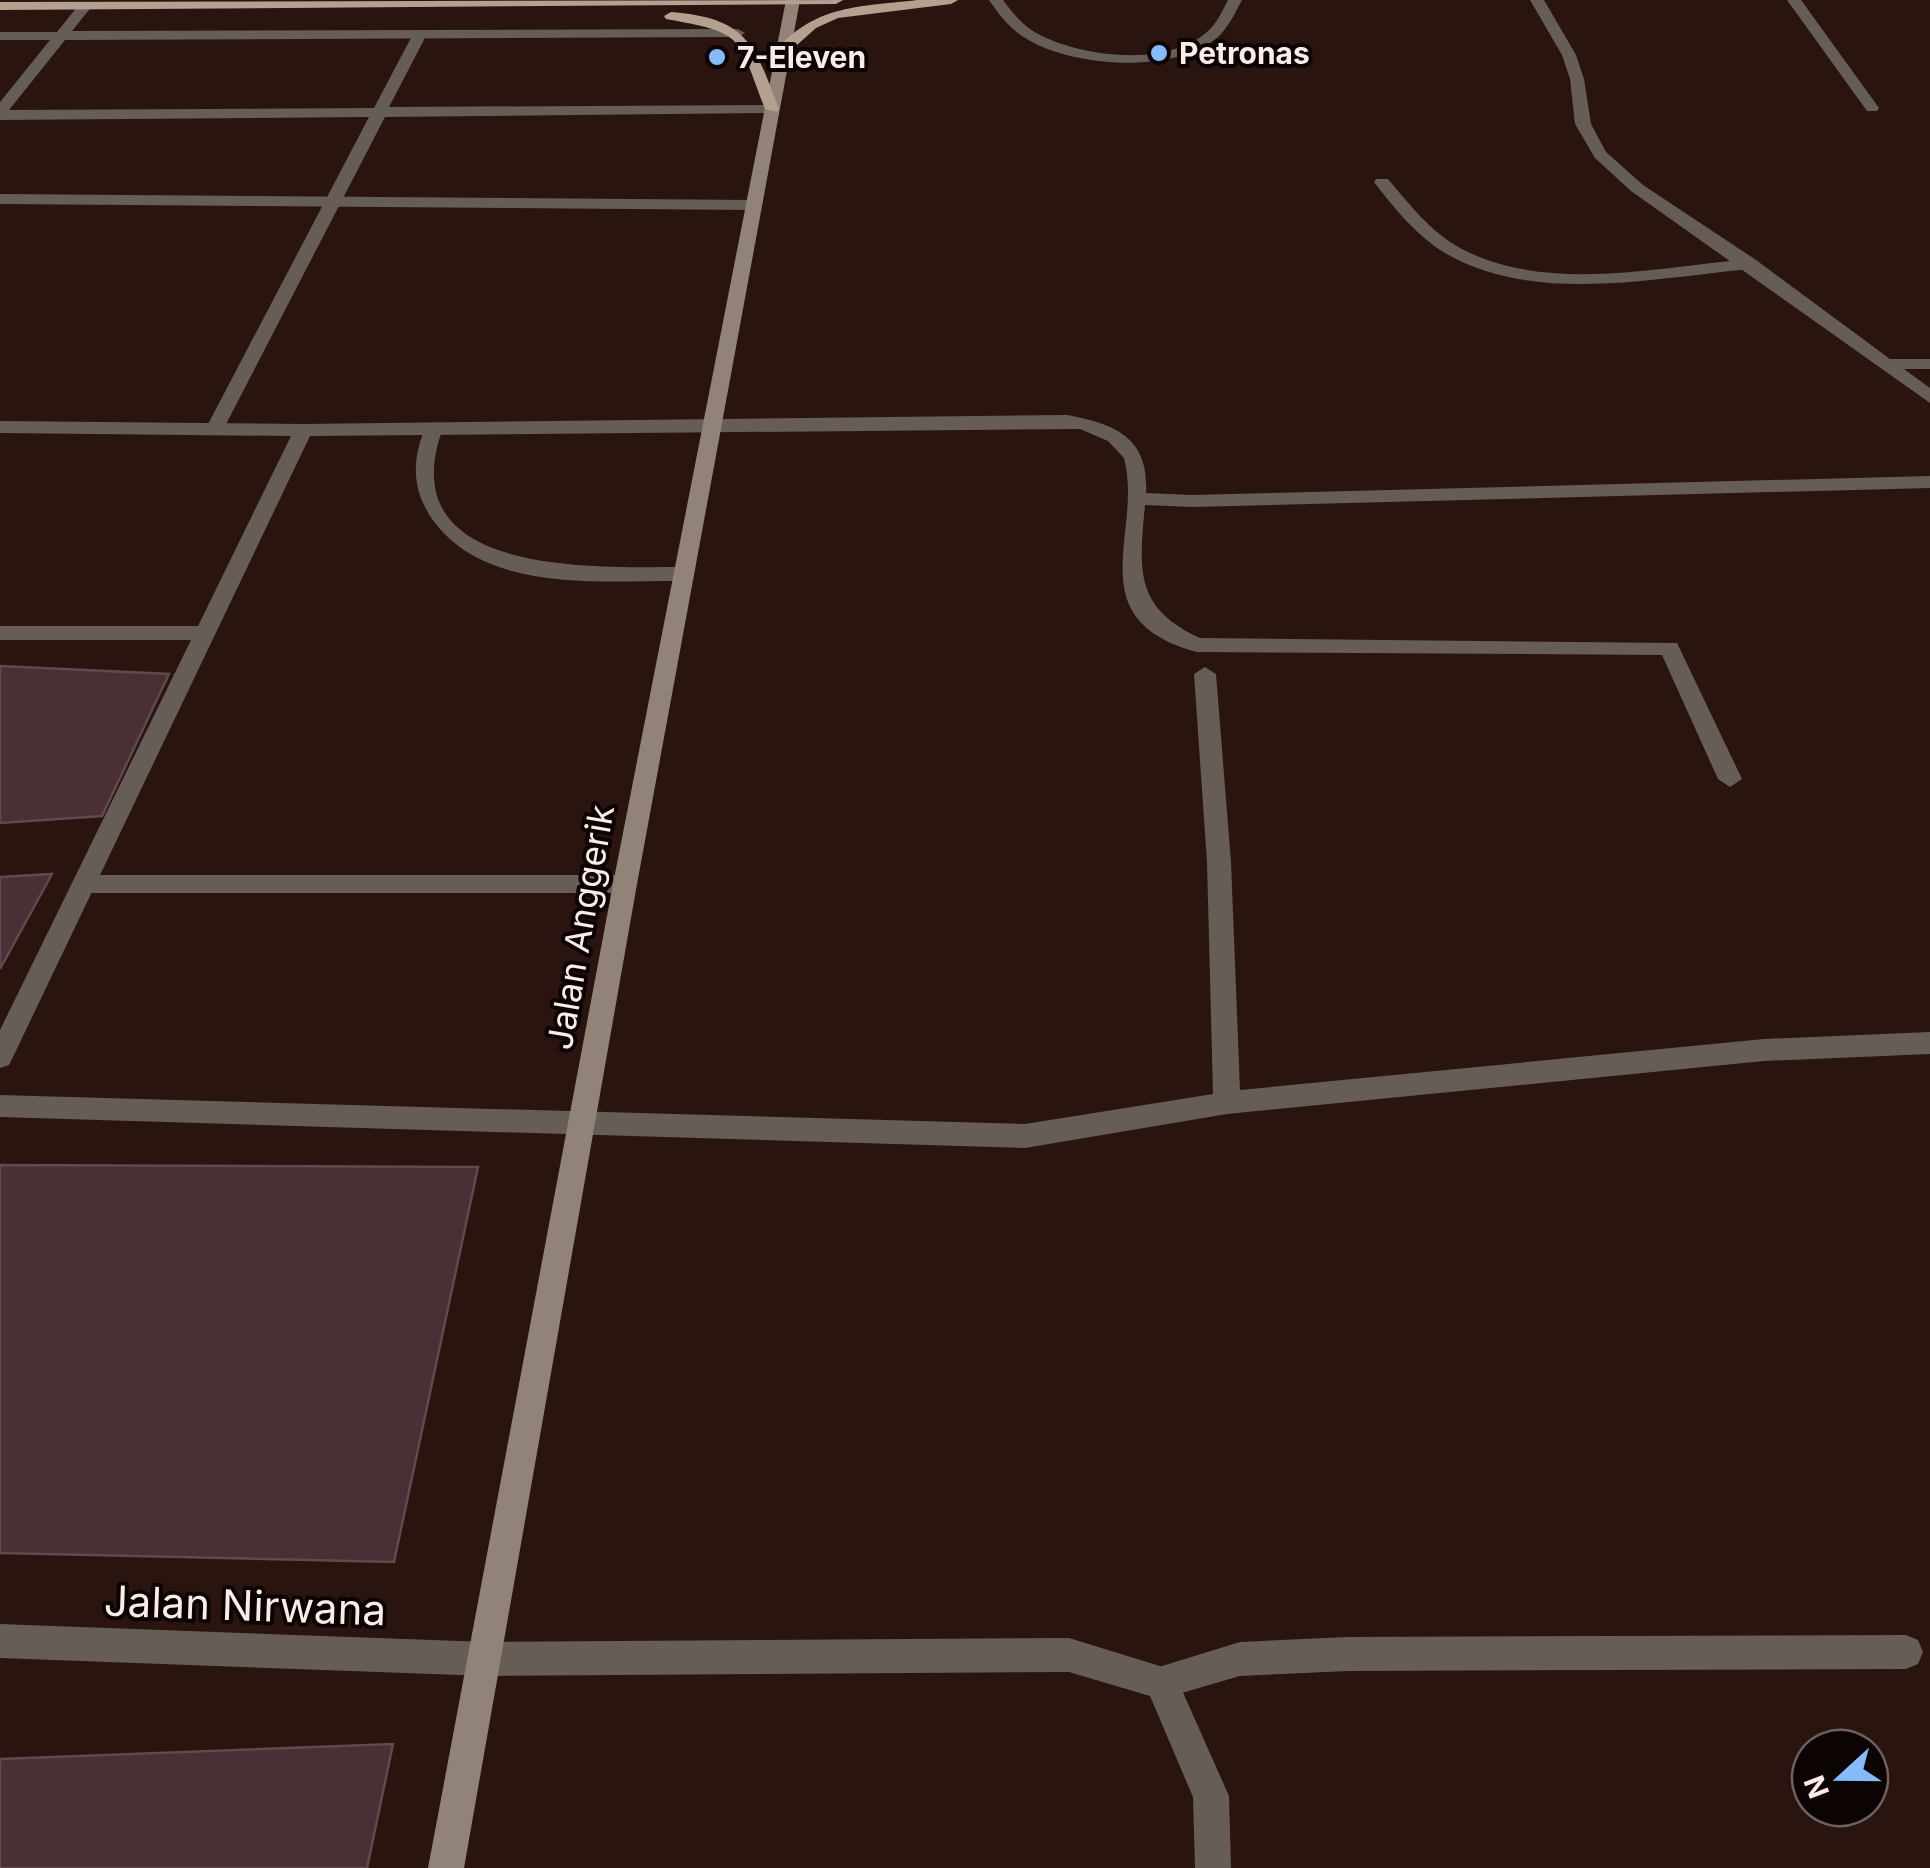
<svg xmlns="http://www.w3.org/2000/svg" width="1930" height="1868" viewBox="0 0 1930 1868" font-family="Inter,sans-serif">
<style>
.building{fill:#483035;stroke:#63494e;stroke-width:2.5}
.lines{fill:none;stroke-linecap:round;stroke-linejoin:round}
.service{fill:#665d56;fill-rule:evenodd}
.minor{fill:#665d56;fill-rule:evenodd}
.secondary{fill:#918377;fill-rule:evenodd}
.primary{fill:#b3a091;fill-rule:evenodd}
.poi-dot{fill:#84bcfb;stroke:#0c0403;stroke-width:4}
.labels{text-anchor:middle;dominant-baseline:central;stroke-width:8;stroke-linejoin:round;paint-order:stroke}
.far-poi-label{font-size:30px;font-weight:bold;fill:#fcece9;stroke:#0c0403;text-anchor:start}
.street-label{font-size:35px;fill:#fcece9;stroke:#0c0403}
.near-street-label{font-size:42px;fill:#fcece9;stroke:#0c0403}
</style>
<rect width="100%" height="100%" fill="#291410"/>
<g class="building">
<path d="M0 666 169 674 102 816 0 823Z"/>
<path d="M52 874 0 969V877Z"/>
<path d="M0 1165 478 1167 394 1562 0 1553Z"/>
<path d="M393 1744 367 1868H0V1759Z"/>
</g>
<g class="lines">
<g class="service">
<path d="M989 0H1003C1014 15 1025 28 1042 36 1088 58 1174 68 1212 27 1219 19 1223 9 1228 0H1242C1236 11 1230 24 1221 34 1180 75 1074 68 1027 39 1010 29 1000 16 989 0Z"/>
<path d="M1787 0H1801L1879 108 1877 111H1867Z"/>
<path d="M420 30 427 34 389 107 772 105 779 109 772 113 385 117 224 428 215 434 208 432 206 428 369 117 0 120V110L374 108 413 34Z"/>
<path d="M1376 179H1388C1409 204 1431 232 1460 248 1546 294 1658 267 1750 259L1758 264 1750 269C1653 278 1534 305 1445 253 1417 236 1394 208 1374 182Z"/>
<path d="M434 422 443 428C388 578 596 567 684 567L694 574 684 581C604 580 490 594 435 523 412 492 411 463 425 428Z"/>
<path d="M85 875H625L634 877 637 884 634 891 625 893H85L76 891 73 884 76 877Z"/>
<path d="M1906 1635 1918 1640 1923 1652 1918 1664 1906 1669 1348 1671 1240 1676 1161 1699 1149 1694 1144 1682 1149 1670 1240 1642 1348 1637Z"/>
</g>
<g class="minor">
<path d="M1530 0H1544L1576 55 1584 79 1591 124 1606 152 1643 185 1756 260 1890 359H1930V369H1904L1930 388V403L1631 191 1595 158 1575 124 1570 79 1562 55Z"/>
<path d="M81 2 93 5 72 31 738 29 745 33 738 37 65 40 5 115 0 116V102L50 40H0V32H57Z"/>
<path d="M0 194 754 200 762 205 754 210 0 204Z"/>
<path d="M1067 415C1116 424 1149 438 1146 493L1192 495 1930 476V488L1192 507 1145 505C1139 570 1134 608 1200 638L1677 643 1742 779 1730 787 1718 779 1662 655 1197 652C1076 619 1144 532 1124 458L1108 441 1080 429 310 436 13 1057 9 1065 0 1068V1030L191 640H0V626H198L291 436 0 433V421L303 424Z"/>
<path d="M1205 667 1216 674 1231 862 1240 1090 1764 1039 1930 1032V1054L1764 1061 1227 1114 1025 1148 0 1117V1095L1025 1124 1213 1094 1207 862 1194 674Z"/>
<path d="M0 1624 487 1642 1069 1638 1173 1670 1229 1796 1231 1868H1195L1193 1797 1150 1696 1069 1672 487 1676 0 1658Z"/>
</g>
<path class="secondary" d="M786 0H800L637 884 464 1868H428L613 884Z"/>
<g class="primary">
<path d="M843 0 836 4 0 10V2Z"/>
<path d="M917 0H958L951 4 838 18 816 28 788 53 776 50C817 4 860 7 917 0Z"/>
<path d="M671 12C747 18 754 43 779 109L777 112 765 109C737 35 745 33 666 19L664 16Z"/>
</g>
</g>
<g class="poi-dot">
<circle cx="1159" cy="53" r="10"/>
<circle cx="717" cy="57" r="10"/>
</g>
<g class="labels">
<g class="far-poi-label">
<text x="1179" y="53">Petronas</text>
<text x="737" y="57">7-Eleven</text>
</g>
<g class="street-label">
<text transform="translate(580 927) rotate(-80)">Jalan Anggerik</text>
</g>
<g class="near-street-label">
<text transform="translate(245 1605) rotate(2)">Jalan Nirwana</text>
</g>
</g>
<g transform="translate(1840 1778) rotate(249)"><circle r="48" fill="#0c0403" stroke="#6c615f" stroke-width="2.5"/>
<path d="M0-8L18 38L0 25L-18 38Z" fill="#84bcfb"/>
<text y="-15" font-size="28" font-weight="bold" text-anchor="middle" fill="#fcece9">N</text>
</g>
</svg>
